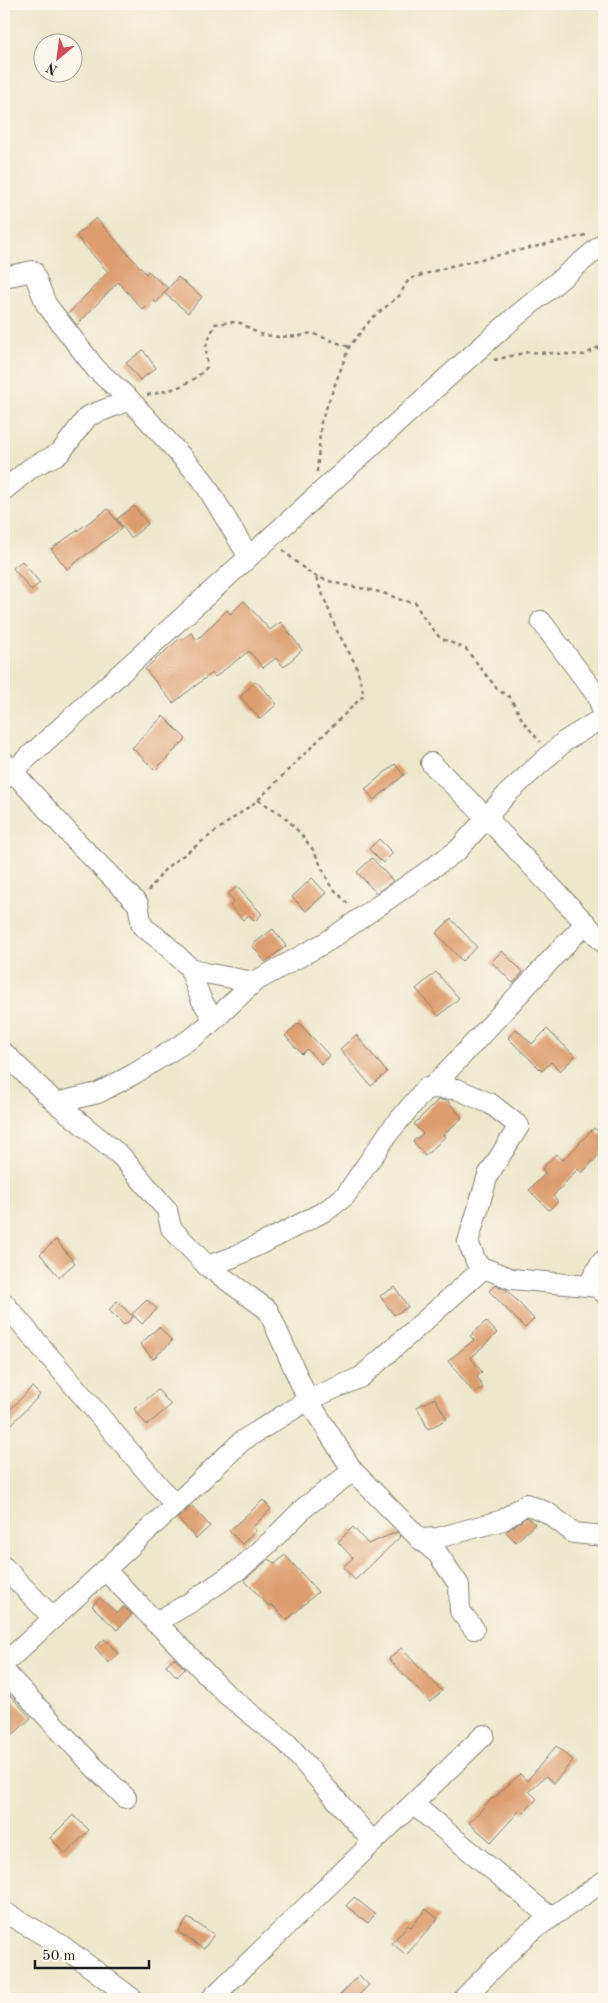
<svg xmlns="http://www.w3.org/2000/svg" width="608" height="2003" viewBox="0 0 608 2003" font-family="'Old Standard TT',serif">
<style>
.building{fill:#dd9d6e}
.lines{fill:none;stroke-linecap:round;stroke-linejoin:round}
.minor-casing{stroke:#848274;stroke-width:22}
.path{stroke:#848274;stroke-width:2.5;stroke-dasharray:4 4;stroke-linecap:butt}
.minor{stroke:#fff;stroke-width:20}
</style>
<rect width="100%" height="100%" fill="#fbf7ec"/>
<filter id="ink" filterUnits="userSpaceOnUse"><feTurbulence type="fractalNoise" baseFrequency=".02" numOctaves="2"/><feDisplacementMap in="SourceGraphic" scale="10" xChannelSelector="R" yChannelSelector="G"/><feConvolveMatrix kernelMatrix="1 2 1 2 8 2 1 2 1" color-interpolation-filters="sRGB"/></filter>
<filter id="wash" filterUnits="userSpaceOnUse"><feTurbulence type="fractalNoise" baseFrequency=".0096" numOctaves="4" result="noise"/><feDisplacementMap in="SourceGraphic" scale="20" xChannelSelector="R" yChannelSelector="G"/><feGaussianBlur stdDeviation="1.12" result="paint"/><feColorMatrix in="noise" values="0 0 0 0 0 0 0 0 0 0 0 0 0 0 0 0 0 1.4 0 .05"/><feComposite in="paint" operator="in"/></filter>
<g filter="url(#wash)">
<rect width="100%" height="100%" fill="#ede8cc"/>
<g id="blocks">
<g class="building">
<path d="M96 218 146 274 148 271 168 288 156 303 153 300 143 310 118 282 77 325 68 314 108 272 76 236Z"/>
<path d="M178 277 202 297 188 313 164 293Z"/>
<path d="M143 350 156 368 140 380 126 363Z"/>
<path d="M134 506 148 524 131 538 117 519Z"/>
<path d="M108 509 122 528 67 569 51 549Z"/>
<path d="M22 561 40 583 31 590 13 568Z"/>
<path d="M244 601 270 630 281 622 302 650 284 667 276 658 263 668 249 651 215 677 212 673 173 703 145 669 180 638 182 640 191 633 197 640 227 610 230 614Z"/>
<path d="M256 681 277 704 260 719 240 697Z"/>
<path d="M163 716 186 739 155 770 132 748Z"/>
<path d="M395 764 404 775 374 800 365 789Z"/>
<path d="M379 839 393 853 383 863 369 849Z"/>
<path d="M372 858 393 881 376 893 357 872Z"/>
<path d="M312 878 326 893 306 911 292 897Z"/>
<path d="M237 887 262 914 255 921 249 915 243 920 230 906 234 901 228 894Z"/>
<path d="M451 919 477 947 462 961 436 933Z"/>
<path d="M273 929 286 946 265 962 252 945Z"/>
<path d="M502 951 523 972 513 983 491 962Z"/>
<path d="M436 972 459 998 439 1016 416 989Z"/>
<path d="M299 1023 329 1055 321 1064 307 1049 302 1054 285 1036Z"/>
<path d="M516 1029 532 1044 547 1029 575 1056 560 1071 551 1062 542 1071 508 1038Z"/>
<path d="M356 1035 387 1072 371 1086 340 1049Z"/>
<path d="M438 1100 448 1101 462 1118 443 1135 445 1137 425 1156 413 1141 423 1134 414 1124Z"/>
<path d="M594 1128 604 1137V1149L582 1173 578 1169 553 1196 558 1201 549 1210 529 1190 546 1173 542 1169 556 1154 563 1160Z"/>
<path d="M56 1240 75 1263 59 1277 40 1254Z"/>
<path d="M495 1285 506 1289 534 1319 525 1328 489 1291Z"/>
<path d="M395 1287 408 1307 394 1315 380 1296Z"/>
<path d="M147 1300 157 1309 142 1324 132 1314Z"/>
<path d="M117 1301 133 1317 124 1325 109 1310Z"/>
<path d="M486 1321 497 1333 471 1358 482 1372 477 1376 483 1388 474 1393 448 1361 474 1340 470 1336Z"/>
<path d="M159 1327 172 1341 153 1359 140 1344Z"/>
<path d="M32 1387 40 1395 4 1432V1416Z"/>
<path d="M158 1390 171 1405 147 1425 134 1409Z"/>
<path d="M435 1398 447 1419 428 1429 417 1407Z"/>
<path d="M263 1500 271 1509 253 1527 256 1531 242 1544 229 1531Z"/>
<path d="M192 1506 210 1526 196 1539 178 1518Z"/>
<path d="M527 1517 535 1524 516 1542 506 1532Z"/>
<path d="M353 1527 368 1544 397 1532 401 1536 355 1580 343 1567 353 1558 338 1542Z"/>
<path d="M285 1555 318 1592 287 1620 271 1604 269 1606 244 1580 269 1559 275 1564Z"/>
<path d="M100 1598 117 1613 124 1607 132 1614 117 1630 92 1606Z"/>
<path d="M105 1639 118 1654 108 1663 95 1647Z"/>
<path d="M401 1648 442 1691 430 1702 389 1659Z"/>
<path d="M174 1658 185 1669 177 1677 166 1665Z"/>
<path d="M4 1689 31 1718 4 1743Z"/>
<path d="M556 1746 573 1760 554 1783 546 1776 529 1791 537 1799 523 1813 520 1810 491 1842 469 1823 492 1798 493 1799 520 1774 527 1781Z"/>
<path d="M73 1815 89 1830 66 1854 50 1838Z"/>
<path d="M354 1897 375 1914 368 1923 346 1906Z"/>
<path d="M426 1909 438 1919 406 1955 392 1943 408 1925 411 1927Z"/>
<path d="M188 1918 214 1934 204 1949 178 1932Z"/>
<path d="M359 1975 369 1985 355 1999H336Z"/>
</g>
</g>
</g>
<g filter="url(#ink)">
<use href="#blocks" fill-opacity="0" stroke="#848274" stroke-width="1"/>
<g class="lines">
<g class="minor-casing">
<g id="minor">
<path d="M4 277 33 271 46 304 96 369 130 400 202 479 249 557"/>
<path d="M4 490 32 467 60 453 88 416 130 400"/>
<path d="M541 621 598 697 604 717"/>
<path d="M4 762 76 841 138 904 142 926 163 942 189 967 201 999 214 1020"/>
<path d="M431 763 487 818 604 943"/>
<path d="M4 779 461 365 514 318 604 243"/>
<path d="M189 967 205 973 254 982"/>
<path d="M4 1053 56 1103 121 1156 167 1210 171 1228 207 1266 268 1310 308 1400 353 1471 420 1539 438 1554 459 1585 460 1611 474 1629"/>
<path d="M431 1088C484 1034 533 977 586 923"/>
<path d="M56 1103 98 1093 134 1074 195 1036 214 1020 254 982 328 941 458 850 507 794 565 741 604 717"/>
<path d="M207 1266 231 1258 277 1236 327 1210 345 1196 390 1131 426 1088 457 1089 491 1104 519 1126 488 1175 468 1242 480 1271"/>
<path d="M588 1286 600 1264 604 1260"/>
<path d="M4 1303 175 1505 4 1664"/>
<path d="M175 1505 242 1441 308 1400 361 1377 484 1268 512 1279 598 1287 604 1293"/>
<path d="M420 1539 438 1538 503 1520 526 1504 548 1513 574 1533 604 1536"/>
<path d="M4 1567 53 1618"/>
<path d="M105 1570 226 1694 287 1743 373 1842"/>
<path d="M155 1623 191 1602 241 1568 270 1542 305 1507 353 1471"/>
<path d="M4 1671 94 1767 126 1798"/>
<path d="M413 1804 551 1918"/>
<path d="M4 1912 61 1945 133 1999"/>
<path d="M211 1999 484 1735"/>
<path d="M463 1999 527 1934 604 1881"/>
</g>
</g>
<g class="path">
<path d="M494 360 528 352 584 355 604 344"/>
<path d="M147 395C170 391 192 385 207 367L206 346 215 324 233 322 241 323 259 334 278 337 300 336 311 333 349 347"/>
<path d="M317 472 321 422 349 347 372 318 399 296 409 279 451 266 586 235"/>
<path d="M283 550C293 559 304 570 316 576 337 586 362 587 383 593 395 597 404 602 416 603L421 614 440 638 466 649 498 690 510 697 523 721 540 742"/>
<path d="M258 800 283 815 299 832 314 851 330 885 350 906"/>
<path d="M148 891 166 868 258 800 364 695 356 665 337 631 315 575"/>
</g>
<use href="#minor" class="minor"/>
</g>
</g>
<rect width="608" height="2003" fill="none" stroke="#fbf7ec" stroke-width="20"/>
<g transform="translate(58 58) rotate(209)"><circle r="24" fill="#fbf7ec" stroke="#a29f99"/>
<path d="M0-4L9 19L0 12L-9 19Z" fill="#d1495b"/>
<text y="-8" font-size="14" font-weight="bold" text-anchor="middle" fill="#1c1c1c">N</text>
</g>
<path d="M35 1960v8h114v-8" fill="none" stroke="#1c1c1c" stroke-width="2.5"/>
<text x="42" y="1960" font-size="15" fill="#1c1c1c" stroke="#fbf7ec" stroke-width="4" paint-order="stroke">50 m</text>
</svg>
